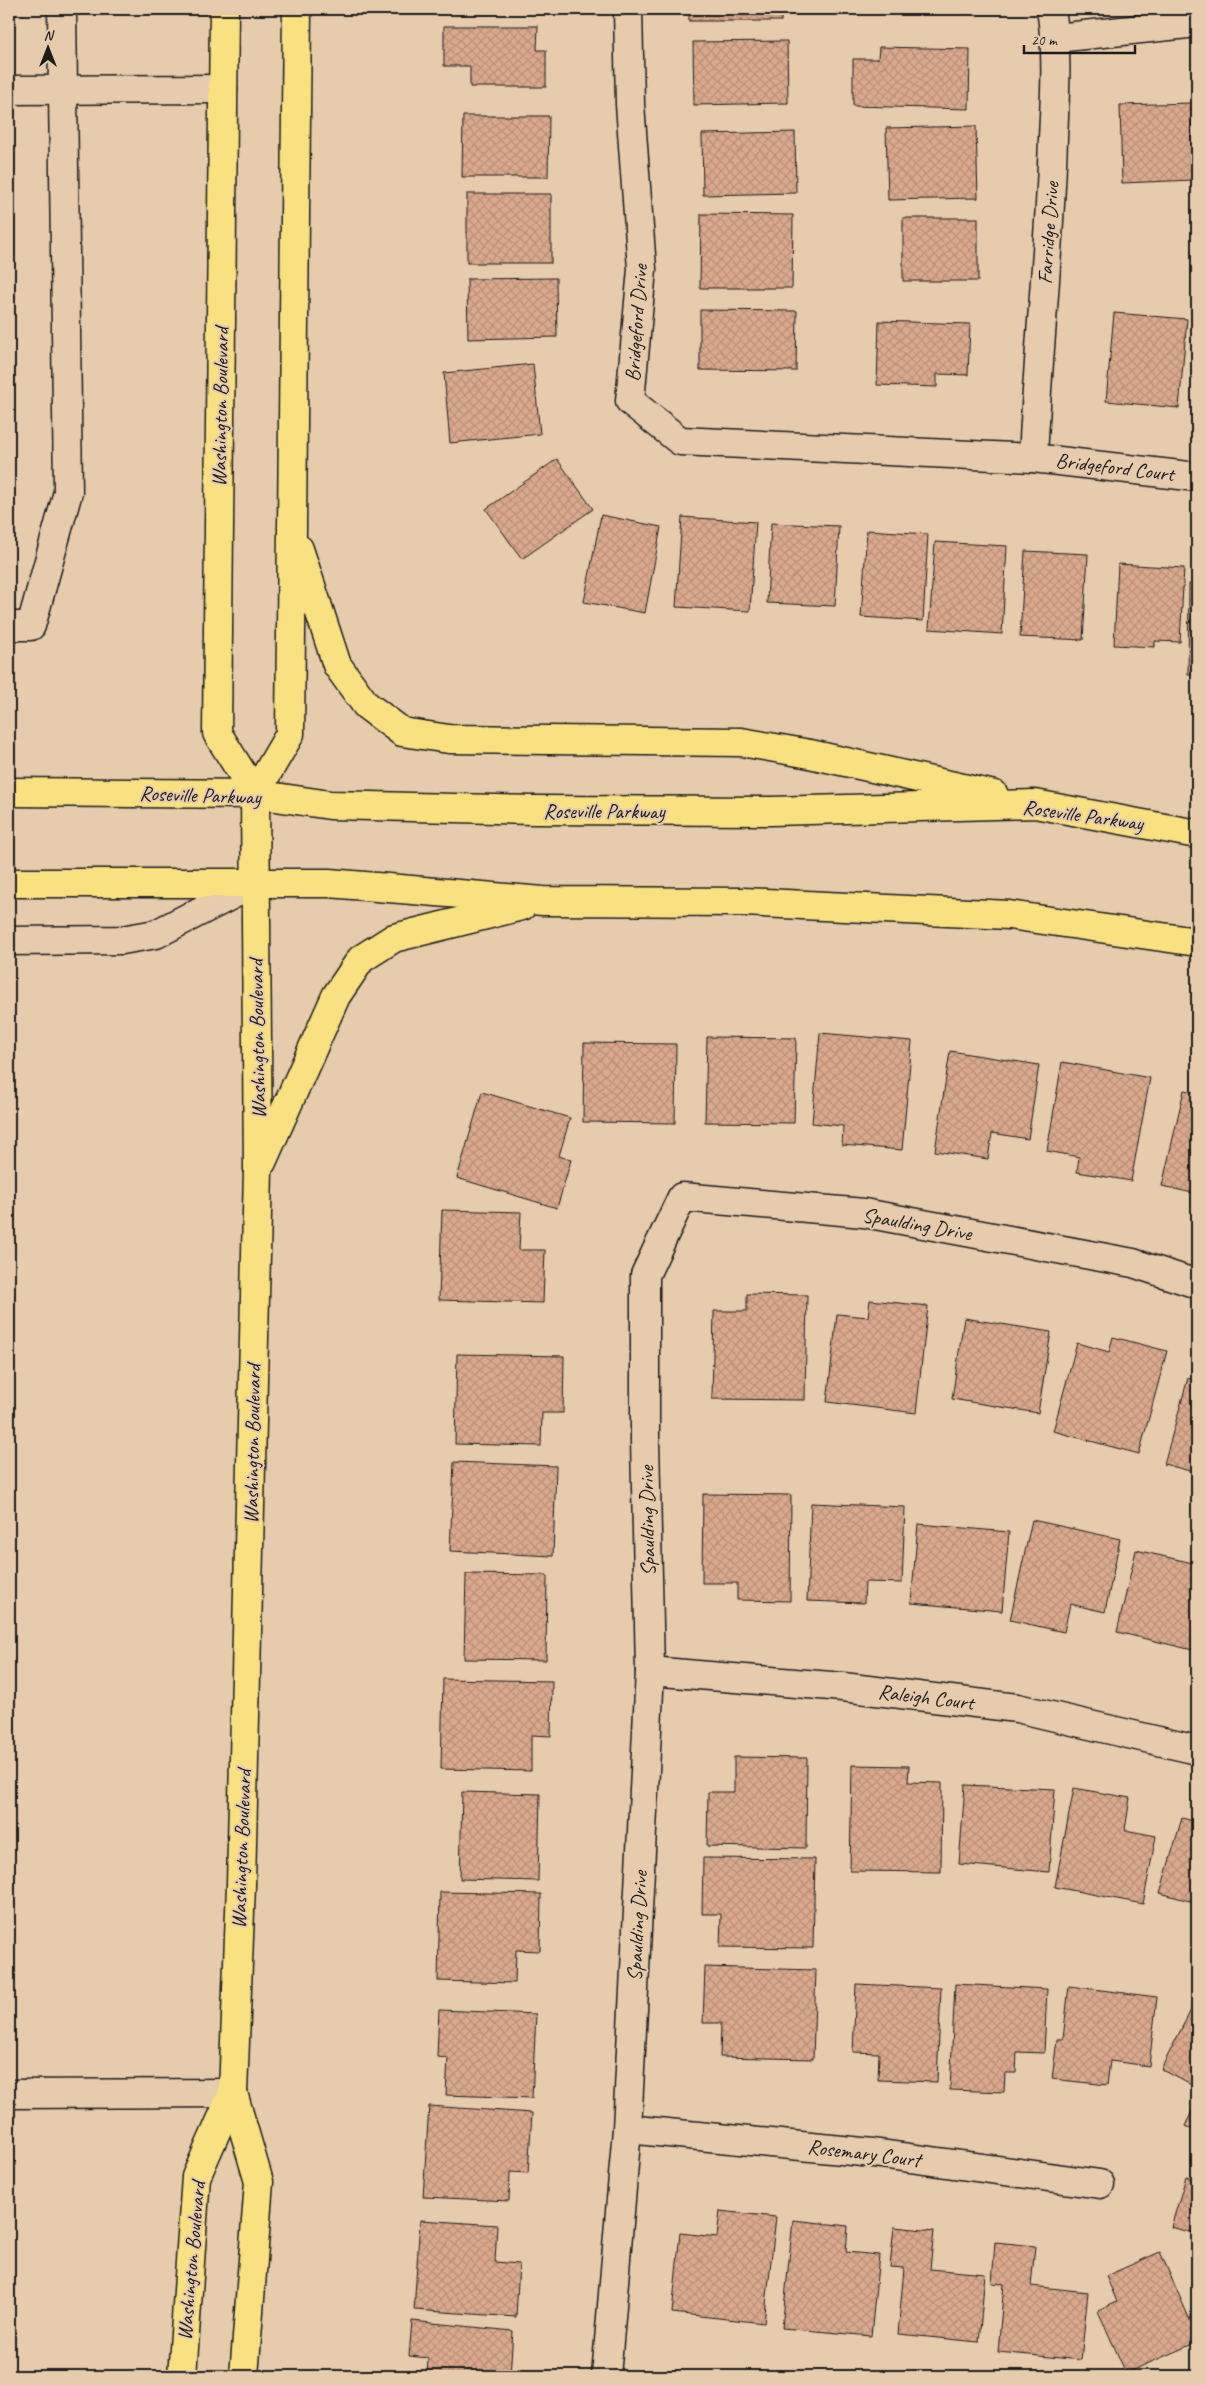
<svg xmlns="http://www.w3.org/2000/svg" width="1206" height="2385" viewBox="0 0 1206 2385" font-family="Caveat,sans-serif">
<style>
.building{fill:url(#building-cross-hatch);stroke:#1c1c1c}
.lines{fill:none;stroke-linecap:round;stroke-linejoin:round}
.minor-casing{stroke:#1c1c1c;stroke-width:31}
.major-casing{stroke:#1c1c1c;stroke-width:31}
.minor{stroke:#e6cbad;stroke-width:28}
.major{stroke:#f9e181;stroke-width:28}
.labels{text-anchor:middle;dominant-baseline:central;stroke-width:4;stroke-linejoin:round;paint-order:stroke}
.street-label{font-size:21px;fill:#1c1c1c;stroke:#e6cbad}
</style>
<defs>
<pattern id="building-cross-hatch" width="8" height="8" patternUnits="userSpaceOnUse" patternTransform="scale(1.25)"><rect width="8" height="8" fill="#daa88c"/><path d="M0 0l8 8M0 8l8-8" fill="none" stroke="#ba9078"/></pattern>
</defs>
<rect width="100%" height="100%" fill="#e6cbad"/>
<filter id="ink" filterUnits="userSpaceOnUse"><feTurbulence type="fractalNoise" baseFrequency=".02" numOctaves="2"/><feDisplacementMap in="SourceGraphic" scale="10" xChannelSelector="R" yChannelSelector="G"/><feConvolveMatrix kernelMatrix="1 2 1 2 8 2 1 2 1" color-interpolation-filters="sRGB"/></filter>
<g filter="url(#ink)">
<g class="building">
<path d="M457 9H545V10Z"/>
<rect x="689" y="9" width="92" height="12"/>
<path d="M873 9H963V14L873 13Z"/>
<path d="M444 26H538L537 50H546V87H470V66H444Z"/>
<path d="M787 41 788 103 694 105 693 42Z"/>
<path d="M879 47 970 49 969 109 853 106V59H878Z"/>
<path d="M1191 103 1193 180 1122 183 1120 105Z"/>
<path d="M463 116H549L548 177H462Z"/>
<path d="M976 126 978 198 888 200 886 128Z"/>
<path d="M795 132 796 193 703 195 702 134Z"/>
<rect x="467" y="194" width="84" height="69"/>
<path d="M701 214 793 215 792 288H700Z"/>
<rect x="903" y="218" width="75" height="63"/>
<path d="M556 278 557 337 468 339 467 279Z"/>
<path d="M700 310 797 311 796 371 700 370Z"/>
<path d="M1114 313 1187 319 1179 408 1106 401Z"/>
<path d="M879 321 970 324 968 375 937 374V387L877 385Z"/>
<path d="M533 364 540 434 450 443 444 373Z"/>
<path d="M557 459 593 509 522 559 486 509Z"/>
<path d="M601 515 661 527 645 613 584 602Z"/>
<path d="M682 517 756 522 750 611 676 607Z"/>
<path d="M771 523 839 526 835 606 767 603Z"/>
<path d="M867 530 928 534 923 621 861 617Z"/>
<path d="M935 542 1007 546 1002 634 929 629Z"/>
<path d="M1025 551 1088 554 1083 640 1020 637Z"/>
<path d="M1118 564 1184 568 1180 642 1155 641V647L1114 645Z"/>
<path d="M1189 584H1197V674H1188Z"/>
<path d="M820 1033 912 1041 902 1150 842 1145 843 1126 812 1123Z"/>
<path d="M707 1037 796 1038 794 1123 705 1122Z"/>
<path d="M584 1043 676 1044 675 1123 583 1122Z"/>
<path d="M950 1051 1039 1065 1028 1139 992 1133 988 1159 935 1151Z"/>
<path d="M1062 1062 1150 1078 1131 1181 1077 1172 1079 1157 1047 1151Z"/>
<path d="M1184 1090 1197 1093V1194L1162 1186Z"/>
<path d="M482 1092 570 1118 559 1156 571 1160 557 1208 457 1178Z"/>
<path d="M442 1210 521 1212 519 1250H545L543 1303 439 1300Z"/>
<path d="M747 1294 807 1295 805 1400 712 1399 714 1311H747Z"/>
<path d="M870 1300 928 1306 916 1413 827 1402 837 1314 868 1317Z"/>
<path d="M964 1318 1051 1332 1038 1413 952 1399Z"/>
<path d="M1113 1337 1167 1351 1139 1454 1053 1431 1077 1343 1109 1352Z"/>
<path d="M457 1354 564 1356 563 1413H542L541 1446 455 1444Z"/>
<path d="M1188 1378 1197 1380V1473L1164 1464Z"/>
<path d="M454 1462 556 1466 553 1556 450 1551Z"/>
<path d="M703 1494 791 1495 790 1601 737 1600V1583H702Z"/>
<path d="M811 1503 905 1507 902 1583 865 1582 864 1603 807 1601Z"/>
<path d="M1032 1520 1120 1539 1105 1612 1070 1604 1064 1632 1010 1620Z"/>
<path d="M918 1524 1009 1532 1002 1611 911 1603Z"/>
<path d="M1136 1550 1197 1564V1651L1117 1632Z"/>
<path d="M466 1574 547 1575 546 1660 464 1659Z"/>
<path d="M443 1679 552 1681 551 1736 531 1735V1771L441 1769Z"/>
<path d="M734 1757 807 1758 806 1848 707 1846 708 1792H734Z"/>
<path d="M852 1765 909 1766 908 1782 942 1783 941 1872 850 1871Z"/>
<path d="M965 1785 1055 1789 1049 1872 959 1864Z"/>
<path d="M1074 1788 1130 1798 1125 1830 1156 1836 1143 1904 1055 1887Z"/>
<path d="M462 1792 540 1794 538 1881 460 1879Z"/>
<path d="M1182 1818 1197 1822V1903L1160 1893Z"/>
<path d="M703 1858 815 1859 813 1948 720 1947 721 1914H702Z"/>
<path d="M440 1892 541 1894 540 1951 516 1950 515 1983 438 1981Z"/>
<path d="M705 1967 816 1970 813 2059 720 2057 721 2023H703Z"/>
<path d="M856 1984 941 1988 937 2082 878 2080 879 2053 853 2052Z"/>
<path d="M955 1984 1047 1989 1044 2053 1017 2052 1016 2073H1005L1004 2092 950 2090Z"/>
<path d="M1069 1986 1157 1997 1149 2066 1110 2061 1107 2085 1052 2079 1057 2039H1063Z"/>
<path d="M1194 2004 1197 2006V2088L1161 2069Z"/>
<path d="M439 2010 536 2014 532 2098 446 2095 448 2058 437 2057Z"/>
<path d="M1197 2101V2132L1185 2126Z"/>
<path d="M429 2106 532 2113 528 2173 510 2172 509 2201 423 2197Z"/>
<path d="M1186 2177 1197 2180V2234L1171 2227Z"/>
<path d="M720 2211 776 2217 764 2323 672 2313 680 2233 717 2237Z"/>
<path d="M420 2220 497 2225 495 2262 519 2264 516 2317 414 2310Z"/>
<path d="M793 2220 848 2226 846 2252 879 2255 871 2336 782 2328Z"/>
<path d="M894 2227 934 2231 930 2269 985 2274 979 2342 898 2334 904 2268 890 2267Z"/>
<path d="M995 2242 1035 2246 1031 2286 1088 2292 1081 2360 998 2352 1004 2284 992 2283Z"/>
<path d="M1160 2252 1197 2336V2342L1126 2373 1098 2311 1117 2302 1106 2276Z"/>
<path d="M412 2321 513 2331 510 2376H427L428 2358 409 2356Z"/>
</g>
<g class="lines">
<g class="minor-casing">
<g id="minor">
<path d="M628 9 630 104 642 269 630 401 680 441 1033 458 1197 477"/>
<path d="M1056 38 1197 23"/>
<path d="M9 90 223 89"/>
<path d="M1033 458C1038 351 1050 245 1053 138 1055 95 1058 52 1051 9"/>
<path d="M9 626H31L68 492 62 9"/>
<path d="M9 941 122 940 156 934 255 883"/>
<path d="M650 1671 843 1687 1017 1708 1197 1750"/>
<path d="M9 2094 233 2093"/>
<path d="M627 2129 873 2153 1100 2184"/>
<path d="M606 2376 627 2129 650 1671 645 1440V1275L682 1197 864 1213 1133 1263 1197 1284"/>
</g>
</g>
<g class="major-casing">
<g id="major">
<path d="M224 9 217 733 255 794"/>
<path d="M299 549 337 665 366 705 402 732 449 739 741 742 810 754 994 795"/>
<path d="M9 792 255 794 330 805 534 810 771 811 1035 804 1197 834"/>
<path d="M9 883H329L543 901 743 902 1009 915 1197 942"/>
<path d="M262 1162 336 996 361 959 394 938 522 906"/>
<path d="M182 2376 196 2177 233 2093"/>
<path d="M244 2376 259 2182 233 2093 241 1885 258 1170 255 794 290 734 297 9"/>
</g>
</g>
<use href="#minor" class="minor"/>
<use href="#major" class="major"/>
</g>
</g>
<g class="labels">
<g class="street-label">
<text transform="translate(1048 233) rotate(-86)">Farridge Drive</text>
<text transform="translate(636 323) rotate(-86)">Bridgeford Drive</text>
<text transform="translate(220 407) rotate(-89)">Washington Boulevard</text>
<text transform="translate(1115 467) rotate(7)">Bridgeford Court</text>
<text transform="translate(200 795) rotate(2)">Roseville Parkway</text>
<text x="604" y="811">Roseville Parkway</text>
<text transform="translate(1083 815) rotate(8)">Roseville Parkway</text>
<text transform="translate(257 1039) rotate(-91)">Washington Boulevard</text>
<text transform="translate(917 1224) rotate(10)">Spaulding Drive</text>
<text transform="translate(252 1444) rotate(-89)">Washington Boulevard</text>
<text transform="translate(647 1521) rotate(-91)">Spaulding Drive</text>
<text transform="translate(926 1697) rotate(7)">Raleigh Court</text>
<text transform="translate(241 1849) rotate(-88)">Washington Boulevard</text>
<text transform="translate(637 1926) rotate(-87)">Spaulding Drive</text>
<text transform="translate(864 2153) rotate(7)">Rosemary Court</text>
<text transform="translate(191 2261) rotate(-85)">Washington Boulevard</text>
</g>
</g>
<rect width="1206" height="2385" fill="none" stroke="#e6cbad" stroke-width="30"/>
<rect x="15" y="15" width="1176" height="2355" fill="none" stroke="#1c1c1c" stroke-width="2" filter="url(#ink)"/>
<g transform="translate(48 48)" stroke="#e6cbad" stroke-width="4" paint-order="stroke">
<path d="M0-4L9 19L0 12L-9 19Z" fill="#1c1c1c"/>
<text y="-8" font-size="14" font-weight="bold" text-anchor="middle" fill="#1c1c1c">N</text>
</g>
<path d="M1024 45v8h111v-8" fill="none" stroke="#1c1c1c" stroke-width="2.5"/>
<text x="1031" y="45" font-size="15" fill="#1c1c1c" stroke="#e6cbad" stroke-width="4" paint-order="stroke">20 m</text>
</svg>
